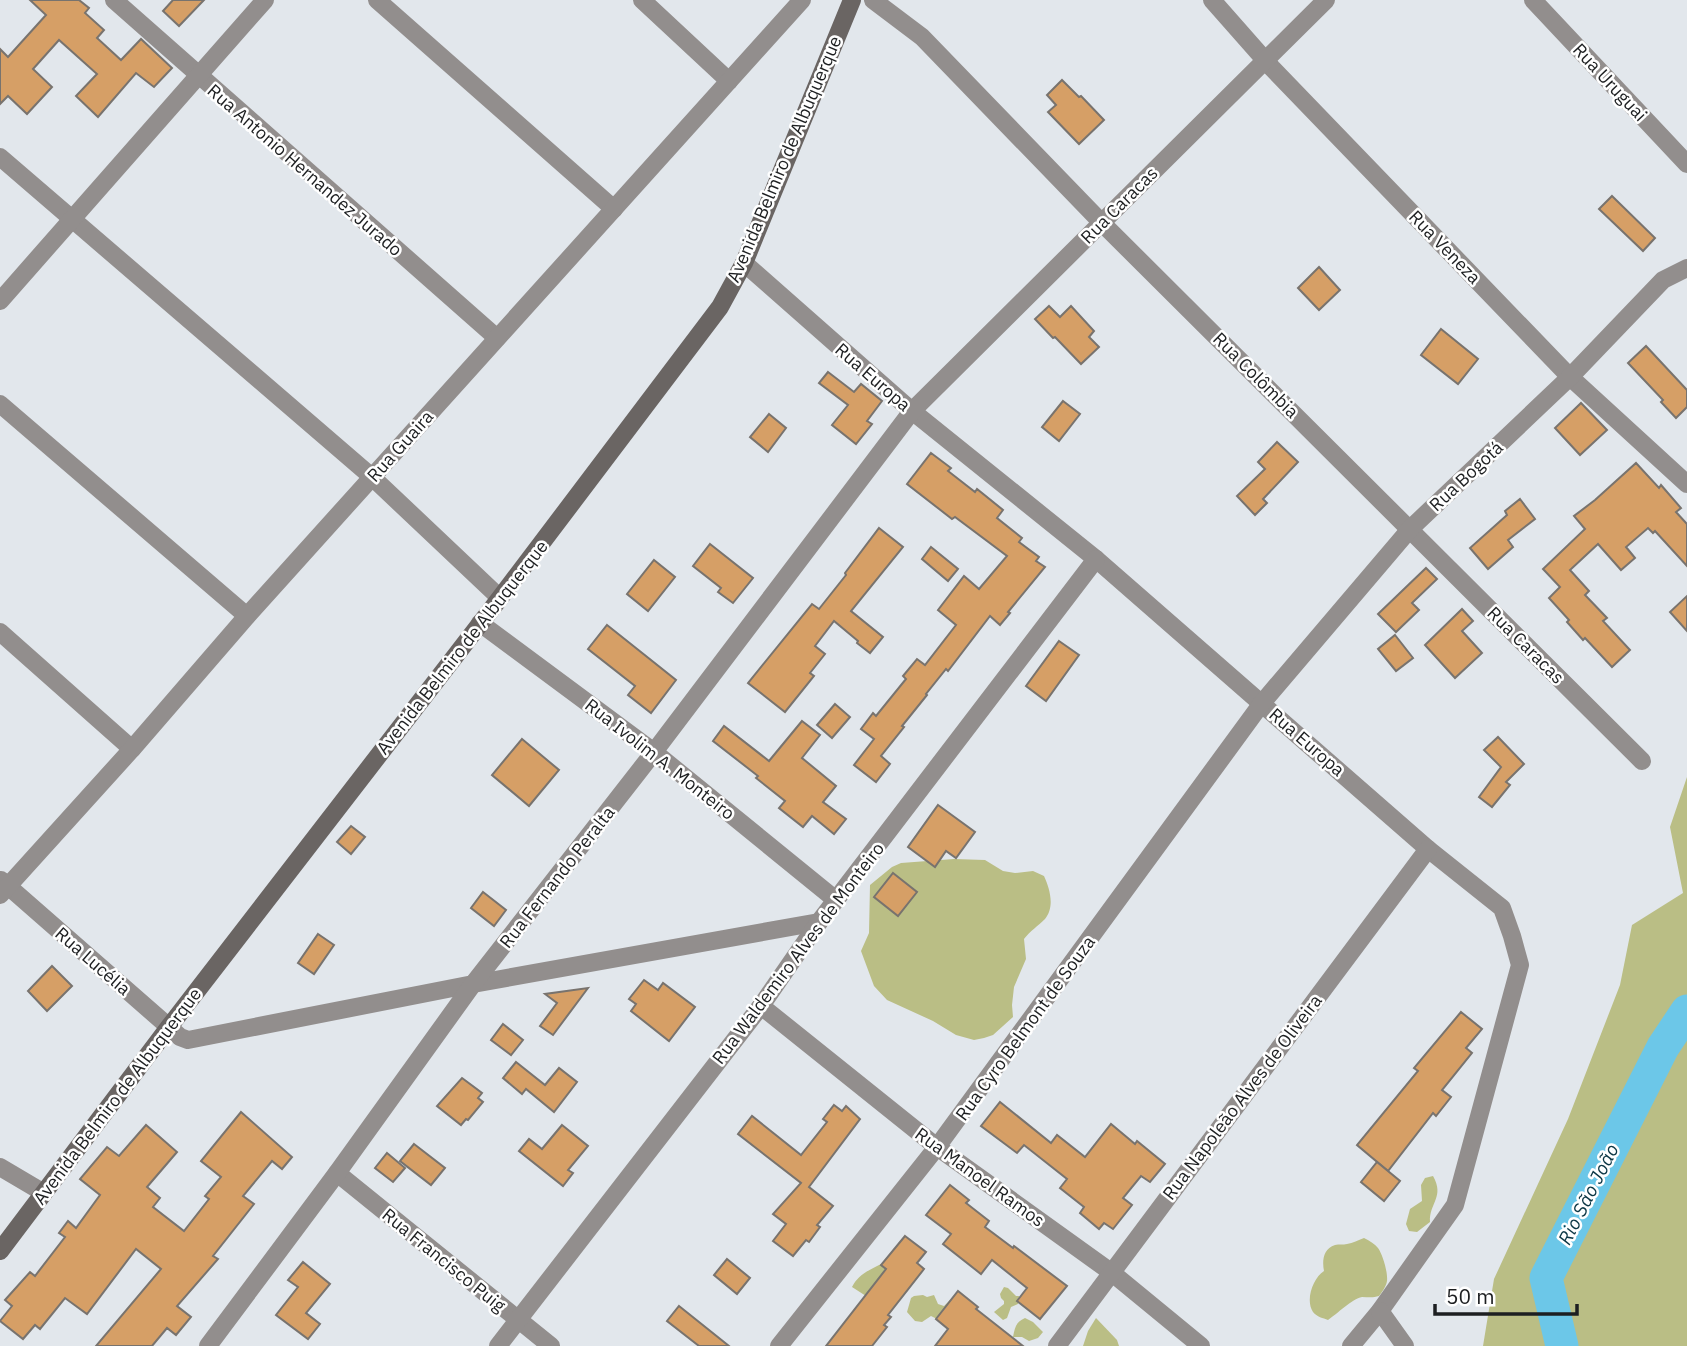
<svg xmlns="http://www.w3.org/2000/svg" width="1687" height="1346" viewBox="0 0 1687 1346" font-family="'IBM Plex Sans',sans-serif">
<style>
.green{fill:#babe85}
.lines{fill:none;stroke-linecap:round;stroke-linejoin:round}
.river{stroke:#6cc7e8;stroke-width:33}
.building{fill:#d69f66;stroke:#78736e;stroke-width:2}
.minor{stroke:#928e8d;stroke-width:18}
.secondary{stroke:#6a6563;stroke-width:18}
.labels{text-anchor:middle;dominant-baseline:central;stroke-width:5;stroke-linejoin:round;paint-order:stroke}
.street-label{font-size:18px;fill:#1d1f21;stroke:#fff}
.water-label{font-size:19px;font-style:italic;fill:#0c3745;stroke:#fff}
</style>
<rect width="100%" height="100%" fill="#e2e7ec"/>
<g class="green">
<path d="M1687 777V1346H1483L1494 1279 1568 1119 1620 985 1632 925 1683 893 1670 827Z"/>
<path d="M954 859 985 860 1003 871 1015 873 1033 871 1044 876C1050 889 1055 907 1045 919 1038 926 1030 931 1024 939L1026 959 1014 987 1012 1005 1013 1017 993 1035 984 1038 974 1040 956 1035 933 1021 887 1000 874 986 861 951 869 933 870 885 892 867 901 863Z"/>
<path d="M1433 1176C1445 1197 1429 1203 1430 1222L1417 1232 1409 1231 1406 1224 1410 1209 1422 1201 1421 1185 1425 1178Z"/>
<path d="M1364 1238C1370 1241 1375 1244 1378 1248 1383 1255 1388 1273 1387 1281 1386 1287 1382 1292 1379 1296 1373 1298 1368 1297 1362 1297 1352 1299 1337 1314 1328 1320 1323 1318 1317 1317 1313 1312 1305 1300 1313 1278 1324 1271 1322 1261 1323 1249 1335 1245 1339 1244 1343 1245 1347 1244 1353 1243 1358 1240 1364 1238Z"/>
<path d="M881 1264 887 1268 866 1296 852 1287C858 1275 869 1270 881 1264Z"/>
<path d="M1004 1287 1008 1288 1016 1296H1019L1018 1304 1011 1307 1007 1318 1003 1320 994 1312 1004 1304V1301L1001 1298 1000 1294Z"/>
<path d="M923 1295 927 1297 934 1295 938 1304 944 1306 951 1299 939 1320 931 1316 922 1322 915 1321 907 1312 911 1298 914 1296Z"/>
<path d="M1025 1318 1033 1322 1043 1332 1038 1338 1029 1341 1022 1337H1013C1015 1327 1016 1322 1025 1318Z"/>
<path d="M1096 1318 1117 1340 1119 1346H1083L1088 1331Z"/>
</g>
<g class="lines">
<path class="river" d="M1562 1346 1546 1278 1663 1047 1687 1011"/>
</g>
<g class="building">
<path d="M30 0H79L89 8 85 13 104 30 97 38 121 60 141 39 172 68 154 87 136 73 98 117 76 96 97 74 59 40 33 69 52 87 27 114 8 96 0 104V49L8 57 46 15Z"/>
<path d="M173 0H204L179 26 163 11Z"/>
<path d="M1062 80 1079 97 1081 96 1104 120 1079 144 1048 112 1056 105 1047 95Z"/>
<path d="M1612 196 1655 238 1643 251 1599 209Z"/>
<path d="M1319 267 1340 290 1319 310 1298 288Z"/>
<path d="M1049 306 1060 317 1071 306 1094 331 1089 337 1099 347 1081 364 1055 337 1053 338 1035 319Z"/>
<path d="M1441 329 1478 359 1458 384 1421 355Z"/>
<path d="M1646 346 1687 390V407L1676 418 1661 402 1663 400 1628 363Z"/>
<path d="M828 372 854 392 861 384 882 401 867 421 872 424 856 444 832 425 848 405 819 383Z"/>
<path d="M1063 401 1080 414 1059 441 1042 427Z"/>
<path d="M1581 403 1607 430 1580 455 1555 428Z"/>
<path d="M769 414 786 428 768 452 750 437Z"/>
<path d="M1277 442 1298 462 1263 499 1267 503 1255 515 1237 496 1265 469 1258 462Z"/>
<path d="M931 453 951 468 948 471 975 492 977 489 1003 510 997 518 1022 538 1019 542 1039 557 1036 561 1045 567 1008 612 1010 613 1000 625 990 616 948 671 946 669 926 694 927 695 902 726 904 727 881 756 890 764 876 782 854 765 874 739 861 729 873 713 876 716 906 679 903 676 917 659 925 665 956 625 938 610 964 576 979 589 1007 556 955 517 952 519 907 484Z"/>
<path d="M1636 463 1659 488 1661 485 1681 508 1676 512 1687 524V566L1655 531 1653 533 1648 528 1626 547 1635 558 1621 570 1598 544 1570 570 1589 591 1585 595 1607 618 1603 621 1630 650 1612 667 1585 638 1583 640 1567 622 1569 620 1549 598 1560 587 1543 569 1585 529 1574 516 1595 500Z"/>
<path d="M1520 499 1535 519 1508 540 1513 547 1488 569 1470 548 1507 515 1505 511Z"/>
<path d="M879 528 903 547 851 611 883 637 870 653 857 643 858 641 834 621 815 646 825 654 810 673 814 676 785 712 748 683 812 604 819 609 846 575 845 573Z"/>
<path d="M710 544 753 578 733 603 718 592 721 588 693 566Z"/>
<path d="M931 547 958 569 948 581 922 559Z"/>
<path d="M654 560 675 577 648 611 627 594Z"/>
<path d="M1426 568 1437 579 1412 603 1419 610 1396 632 1378 614Z"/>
<path d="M1687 596V631L1670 612Z"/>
<path d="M1462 609 1473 621 1462 631 1482 653 1455 678 1425 645Z"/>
<path d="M607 625 676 680 651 713 628 695 635 686 588 649Z"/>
<path d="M1395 635 1413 658 1396 671 1378 649Z"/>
<path d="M1059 641 1079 655 1046 701 1026 686Z"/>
<path d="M835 704 850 717 832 738 817 725Z"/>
<path d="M802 721 820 735 802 758 836 786 823 802 846 819 834 834 812 816 803 827 779 808 785 801 756 778 758 776 713 741 724 726 769 761Z"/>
<path d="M1498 737 1524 764 1506 782 1510 785 1492 807 1479 797 1501 767 1484 750Z"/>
<path d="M522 739 559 770 529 806 492 775Z"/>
<path d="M938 805 975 832 956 858 946 851 935 867 908 847Z"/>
<path d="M351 826 365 837 351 854 337 842Z"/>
<path d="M893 873 917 892 898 916 874 897Z"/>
<path d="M483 892 506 910 494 926 471 908Z"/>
<path d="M318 934 334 945 314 974 298 963Z"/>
<path d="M52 966 72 986 47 1011 28 991Z"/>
<path d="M644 980 658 990 663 983 695 1007 669 1041 631 1011 636 1004 629 999Z"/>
<path d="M588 988 553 1035 540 1026 557 1003 545 994Z"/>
<path d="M1461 1012 1482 1029 1466 1048 1472 1053 1442 1090 1451 1097 1436 1116 1433 1113 1388 1171 1357 1145 1418 1071 1414 1068Z"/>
<path d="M503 1024 523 1040 511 1055 491 1040Z"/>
<path d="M516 1062 545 1085 559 1068 577 1082 554 1112 526 1089 522 1094 503 1078Z"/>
<path d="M462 1078 482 1093 478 1098 483 1102 468 1120 466 1119 461 1125 437 1106Z"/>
<path d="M1000 1102 1051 1143 1057 1135 1085 1157 1111 1124 1135 1144 1137 1141 1165 1164 1150 1182 1141 1176 1123 1198 1132 1205 1113 1229 1104 1223 1099 1229 1080 1213 1084 1207 1060 1188 1067 1179 1024 1145 1017 1153 981 1126Z"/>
<path d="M834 1105 842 1111 846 1106 860 1119 809 1187 833 1206 817 1225 820 1227 809 1242 806 1240 793 1256 773 1241 786 1224 773 1214 801 1183 738 1134 752 1116 801 1155 827 1122 823 1119Z"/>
<path d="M241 1112 292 1157 282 1169 272 1161 243 1196 254 1204 213 1256 218 1259 177 1306 191 1317 176 1335 167 1328 152 1346H96L161 1269 136 1249 87 1314 65 1298 40 1329 35 1325 23 1339 0 1321 12 1306 5 1300 30 1272 35 1276 65 1237 59 1233 68 1221 76 1228 100 1195 80 1179 107 1147 119 1156 146 1125 177 1152 147 1187 160 1198 153 1207 184 1231 209 1199 205 1196 221 1177 201 1161Z"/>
<path d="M562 1125 588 1146 568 1170 573 1173 563 1186 519 1151 529 1139 542 1149Z"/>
<path d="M414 1144 445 1168 431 1185 400 1161Z"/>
<path d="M387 1153 405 1168 393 1182 375 1168Z"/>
<path d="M1377 1162 1400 1181 1384 1201 1361 1182Z"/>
<path d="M950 1185 969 1200 966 1203 989 1221 985 1227 1013 1248 1014 1246 1067 1286 1040 1319 1017 1301 1027 1288 992 1260 981 1274 943 1244 951 1234 926 1215Z"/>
<path d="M905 1236 926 1252 917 1263 924 1269 888 1315 891 1317 884 1325 887 1327 872 1346H826L886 1269 881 1265Z"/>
<path d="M727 1259 750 1278 737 1294 714 1275Z"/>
<path d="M303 1262 330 1284 306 1313 320 1324 308 1339 276 1315 298 1287 288 1280Z"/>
<path d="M958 1291 978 1307 976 1309 1023 1346H935L948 1329 936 1319Z"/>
<path d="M679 1306 729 1346H699L667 1321Z"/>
</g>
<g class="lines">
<g class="minor">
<path d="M114 0 497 338"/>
<path d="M377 0 614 209"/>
<path d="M642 0 729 81"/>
<path d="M873 0 922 37 1101 222 1642 761"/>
<path d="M1212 0 1272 68 1570 377 1687 484"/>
<path d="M1533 0 1687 164"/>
<path d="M0 157 372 477 500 598"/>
<path d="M744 263 912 411 1096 559 1428 849 1502 908 1512 936 1520 965 1455 1205 1380 1311 1351 1346"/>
<path d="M0 301 265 0"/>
<path d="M0 404 247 616"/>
<path d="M480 623 654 752 836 900"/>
<path d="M0 632 132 749"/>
<path d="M1 880 169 1027 180 1037 188 1040 473 984 819 922"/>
<path d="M0 895 132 749 247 616 802 0"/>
<path d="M761 1006 937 1147 1111 1272 1201 1346"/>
<path d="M0 1167 44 1193"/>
<path d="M337 1173 551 1346"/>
<path d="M1380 1311 1405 1346"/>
<path d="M208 1346 337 1173 473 984 654 752 912 411 1326 0"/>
<path d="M498 1346 761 1006 819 922 1096 559"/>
<path d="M779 1346 937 1147 1262 703 1410 529 1570 377 1663 280 1687 268"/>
<path d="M1057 1346 1428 849"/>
</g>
<path class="secondary" d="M0 1251 169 1027 500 598 720 307 744 263 852 0"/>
</g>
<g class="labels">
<g class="street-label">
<text transform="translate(1610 82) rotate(47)">Rua Uruguai</text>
<text transform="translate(784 159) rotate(-67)">Avenida Belmiro de Albuquerque</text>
<text transform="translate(305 170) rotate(41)">Rua Antonio Hernandez Jurado</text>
<text transform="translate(1119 205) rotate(-45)">Rua Caracas</text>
<text transform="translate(1445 247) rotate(46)">Rua Veneza</text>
<text transform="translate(1256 375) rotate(45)">Rua Colômbia</text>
<text transform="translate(873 377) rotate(41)">Rua Europa</text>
<text transform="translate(400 446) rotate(-48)">Rua Guaira</text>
<text transform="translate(1466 476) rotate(-43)">Rua Bogotá</text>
<text transform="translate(1526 645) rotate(45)">Rua Caracas</text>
<text transform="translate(462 647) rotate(-52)">Avenida Belmiro de Albuquerque</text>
<text transform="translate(1307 742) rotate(41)">Rua Europa</text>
<text transform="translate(660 759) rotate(38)">Rua Ivolim A. Monteiro</text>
<text transform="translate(557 877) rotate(-52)">Rua Fernando Peralta</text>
<text transform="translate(798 953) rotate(-53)">Rua Waldemiro Alves de Monteiro</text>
<text transform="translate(93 961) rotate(41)">Rua Lucélia</text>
<text transform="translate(1025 1028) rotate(-54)">Rua Cyro Belmont de Souza</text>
<text transform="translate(117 1096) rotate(-53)">Avenida Belmiro de Albuquerque</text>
<text transform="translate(1242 1097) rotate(-53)">Rua Napoleão Alves de Oliveira</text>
<text transform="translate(980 1177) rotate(36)">Rua Manoel Ramos</text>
<text transform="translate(444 1260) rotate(39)">Rua Francisco Puig</text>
</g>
<g class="water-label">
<text transform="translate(1588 1194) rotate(-63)">Rio São João</text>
</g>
</g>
<path d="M1435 1304v10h142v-10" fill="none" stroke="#1d1f21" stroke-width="3.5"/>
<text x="1446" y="1304" font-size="21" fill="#1d1f21" stroke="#ffffff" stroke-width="5" paint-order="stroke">50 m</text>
</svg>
